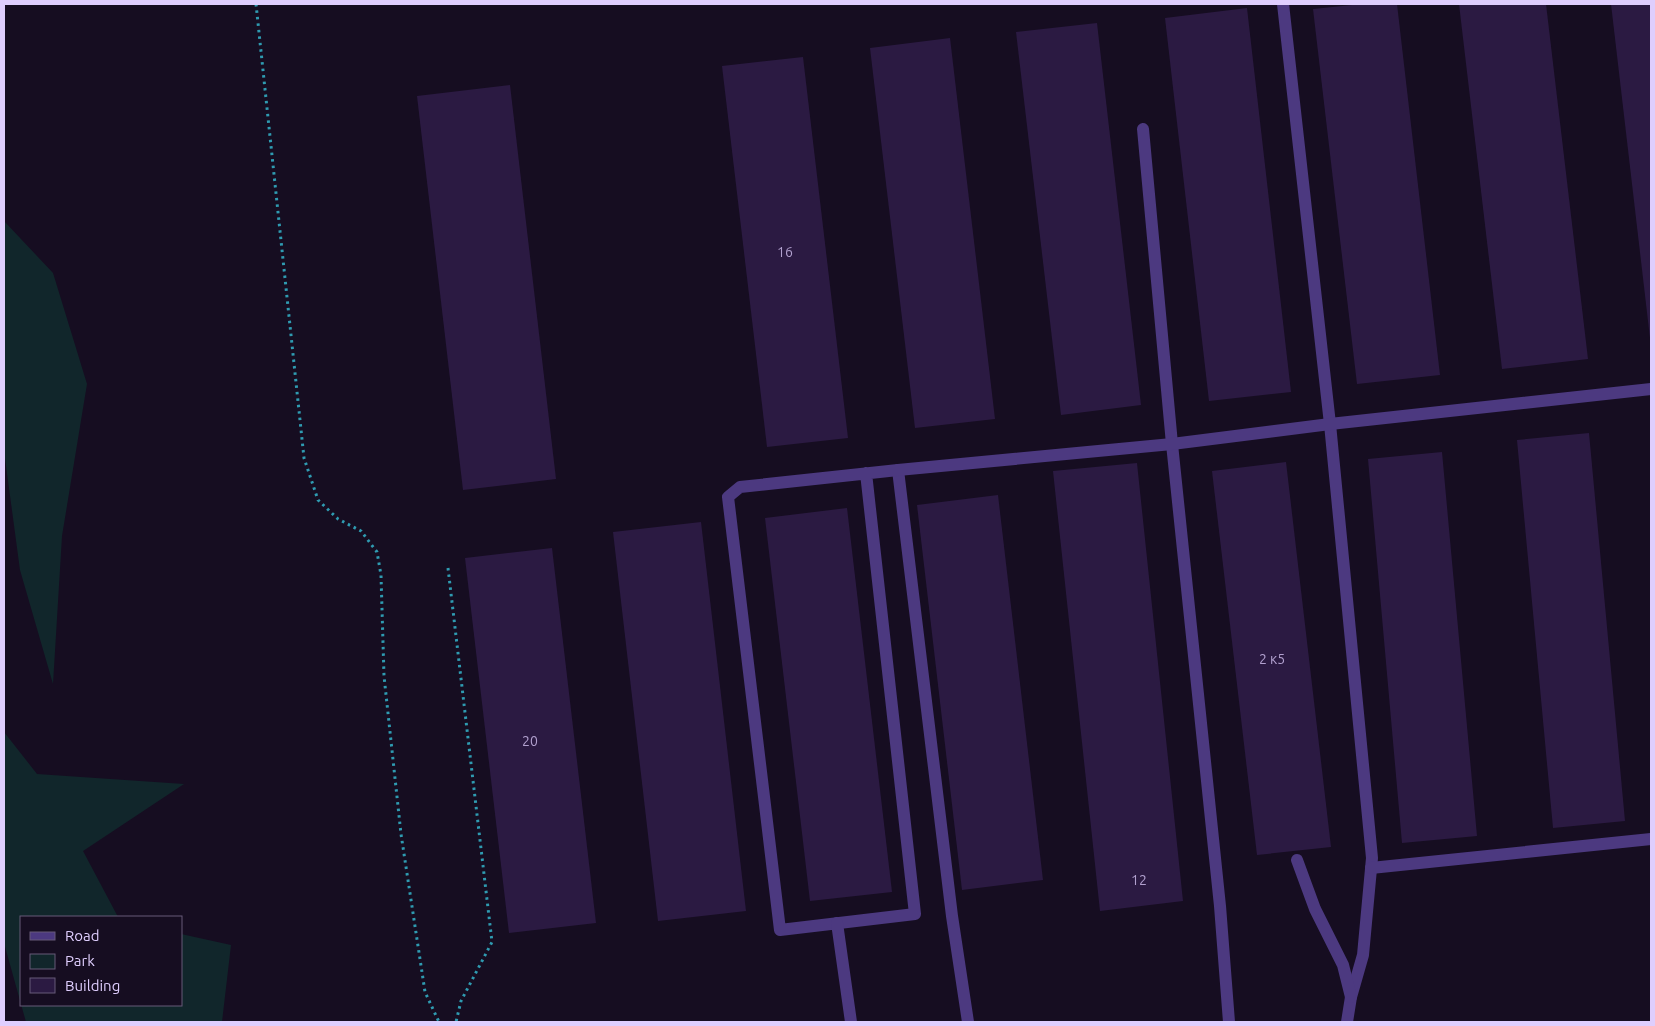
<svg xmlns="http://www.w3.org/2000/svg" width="1655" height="1026" viewBox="0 0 1655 1026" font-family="Ubuntu,sans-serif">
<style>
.green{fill:#11262b}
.building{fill:#2b1a42}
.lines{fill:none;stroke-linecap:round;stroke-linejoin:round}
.path{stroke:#2f9bb1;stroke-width:3;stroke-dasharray:2.5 4;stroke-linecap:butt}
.minor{stroke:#4c3980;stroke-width:12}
.labels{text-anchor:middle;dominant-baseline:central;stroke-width:4;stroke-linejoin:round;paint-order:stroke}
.number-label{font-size:14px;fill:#b2a1cf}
</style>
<rect width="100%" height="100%" fill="#160d21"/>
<g class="green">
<path d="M4 221 53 273 87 384 62 536 53 684 20 570 4 451Z"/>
<path d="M4 732 37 774 184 784 83 851 118 917H21V1005H181V934L231 945 222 1022H26L4 943Z"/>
</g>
<g class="building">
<path d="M1362 4H1397L1440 375 1357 384 1313 9Z"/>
<path d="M1459 4H1546L1588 359 1502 369Z"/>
<path d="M1611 4H1651V338H1650Z"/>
<path d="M1247 8 1291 392 1209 401 1165 18Z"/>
<path d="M1097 23 1141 405 1061 415 1016 32Z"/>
<path d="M950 38 995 419 915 428 870 48Z"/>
<path d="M803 57 848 438 767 447 722 66Z"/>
<path d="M510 85 556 479 463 490 417 96Z"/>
<path d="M1589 433 1625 821 1553 828 1517 440Z"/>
<path d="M1442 452 1477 836 1402 843 1368 459Z"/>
<path d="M1286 462 1331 847 1257 855 1212 471Z"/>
<path d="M1137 463 1183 901 1100 911 1053 471Z"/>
<path d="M998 495 1043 880 962 890 917 505Z"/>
<path d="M847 508 892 892 810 901 765 518Z"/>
<path d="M701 522 746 911 658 921 613 532Z"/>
<path d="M552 548 596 923 509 933 465 558Z"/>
</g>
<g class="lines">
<g class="path">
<path d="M256 4 304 458 318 500 338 519 361 531 377 552 381 575 384 676 401 834 425 992 439 1022"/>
<path d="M448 568 492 942 461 1001 456 1022"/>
</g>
<g class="minor">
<path d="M1283 4 1330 424 1372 858 1363 955 1351 997 1347 1022"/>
<path d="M1143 129 1172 444 1220 906 1229 1022"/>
<path d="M898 470 952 916 968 1022"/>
<path d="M866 473 915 914 780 930 728 497 740 487 898 470 1172 444 1330 424 1651 389"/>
<path d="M1297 860 1315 909 1343 965 1351 997"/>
<path d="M1371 868 1651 839"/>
<path d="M837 923 851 1022"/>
</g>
</g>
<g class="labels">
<g class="number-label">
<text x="785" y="252">16</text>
<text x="1272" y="659">2 к5</text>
<text x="530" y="741">20</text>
<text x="1139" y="880">12</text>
</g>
</g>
<rect width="1655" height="1026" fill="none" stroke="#dfcefe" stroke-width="10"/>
<rect x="20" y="916" width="162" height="90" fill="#160d21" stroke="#665a79"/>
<rect x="30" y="932" width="25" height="8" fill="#4c3980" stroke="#665a79"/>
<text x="65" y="941" font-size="15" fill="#dfcefe">Road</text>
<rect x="30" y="954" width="25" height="15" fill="#11262b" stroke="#665a79"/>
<text x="65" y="966" font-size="15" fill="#dfcefe">Park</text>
<rect x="30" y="978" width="25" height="15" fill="#2b1a42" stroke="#665a79"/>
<text x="65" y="991" font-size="15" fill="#dfcefe">Building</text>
</svg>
